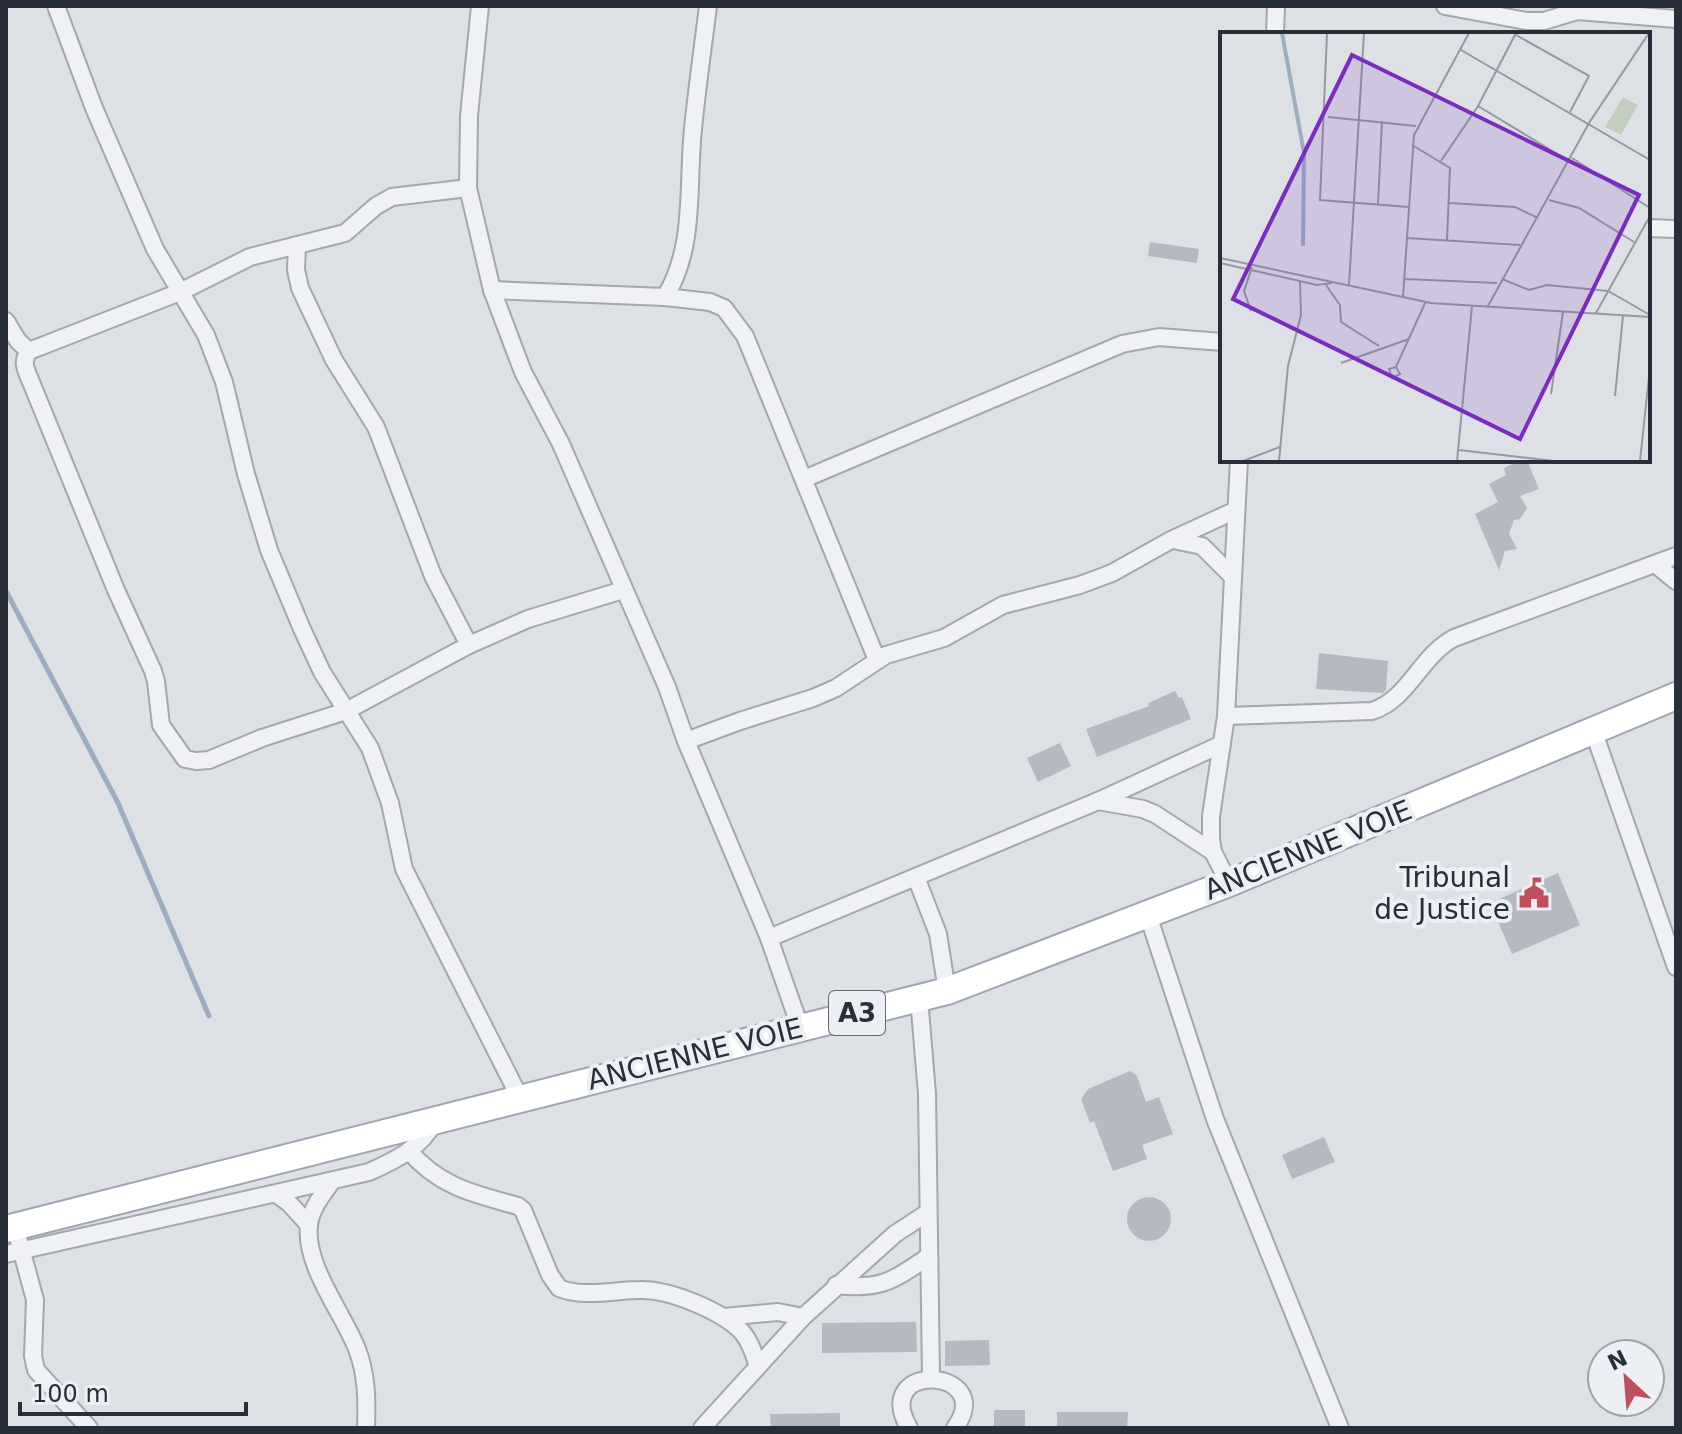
<svg xmlns="http://www.w3.org/2000/svg" width="1682" height="1434" viewBox="0 0 1682 1434" font-family="'DejaVu Sans',sans-serif">
<style>
.lines{fill:none;stroke-linecap:round;stroke-linejoin:round}
.stream{stroke:#9cadc2;stroke-width:5}
.building{fill:#b5b9c1}
.minor-casing{stroke:#a3a7ae;stroke-width:20}
.primary-casing{stroke:#9ea4b0;stroke-width:30}
.minor{stroke:#eff1f4;stroke-width:16}
.primary{stroke:#fff;stroke-width:26}
.labels{text-anchor:middle;dominant-baseline:central;stroke-width:8;stroke-linejoin:round;paint-order:stroke}
.shield{fill:#eceff3;stroke:#636872;stroke-width:2}
.shield-label{font-size:26px;font-weight:bold;fill:#282e3a}
.street-label{font-size:28px;fill:#282e3a;stroke:#eceff3}
.poi-label{font-size:28px;fill:#282e3a;stroke:#eceff3;text-anchor:end}
.inset-river{fill:none;stroke:#9cadc2;stroke-width:4}
.inset-road{fill:none;stroke:#9599a1;stroke-width:2}
.view{fill:#7b2cbf;fill-opacity:0.15;stroke:#7b2cbf;stroke-width:4}
.inset-edge{fill:none;stroke:#282e3a;stroke-width:4}
</style>
<rect width="100%" height="100%" fill="#dde0e5"/>
<g class="lines">
<path class="stream" d="M6 591 118 803 209 1016"/>
</g>
<g class="building">
<path d="M1150 242 1199 249 1197 263 1148 256Z"/>
<path d="M1521 460H1527L1539 489 1520 496 1527 508 1520 519 1514 520 1509 534 1517 549 1505 551 1499 570 1475 514 1498 502 1489 484 1506 475 1504 468Z"/>
<path d="M1319 653 1388 661 1386 690 1383 693 1316 689Z"/>
<path d="M1175 691 1179 698 1182 697 1191 719 1097 757 1086 729 1149 706 1148 703Z"/>
<path d="M1060 743 1071 766 1038 782 1027 758Z"/>
<path d="M1558 873 1580 925 1512 954 1490 903Z"/>
<path d="M1130 1071 1137 1076 1146 1102 1159 1097 1173 1134 1142 1145 1147 1159 1113 1171 1094 1121 1090 1123 1081 1099 1088 1089Z"/>
<path d="M1324 1137 1335 1162 1292 1179 1282 1155Z"/>
<circle cx="1149" cy="1219" r="22"/>
<path d="M916 1322 917 1352 822 1353V1323Z"/>
<path d="M989 1340 990 1365 945 1366V1341Z"/>
<rect x="994" y="1410" width="31" height="18"/>
<path d="M1057 1412H1128L1127 1428H1057Z"/>
<path d="M840 1413V1428H771L770 1414Z"/>
</g>
<g class="lines">
<g class="minor-casing">
<g id="minor">
<path d="M56 6 94 108 155 249 206 335 224 382 246 474 269 550 302 629 322 672 370 748 390 803 404 869 520 1098"/>
<path d="M480 6 469 116 468 188 492 290 523 372 561 444 667 687 686 741 769 938 800 1027"/>
<path d="M1445 6 1526 21H1544L1577 11 1676 19"/>
<path d="M1275 34 1276 6"/>
<path d="M468 188 392 197 376 206 345 233 250 257 180 292 29 351C21 362 26 370 31 382L116 590 153 671 156 681 161 725 185 759 196 761 209 760 262 738 346 711 469 645 528 619 623 590"/>
<path d="M1648 228 1676 229"/>
<path d="M297 245 296 270 300 288 334 360 376 427 433 576 469 645"/>
<path d="M492 290 665 297 710 302 724 308 745 336 877 660"/>
<path d="M665 297C696 247 687 186 693 129 697 88 703 47 708 6"/>
<path d="M6 321 18 341 29 351"/>
<path d="M804 479 1122 344 1159 337 1222 342"/>
<path d="M1173 540 1202 546 1232 576"/>
<path d="M1655 564 1676 581"/>
<path d="M1226 716 1372 711C1409 699 1420 656 1454 638L1676 556"/>
<path d="M1593 730 1676 967"/>
<path d="M686 741 740 721 813 698 836 688 886 655 944 638 1003 605 1080 585 1112 573 1171 540 1236 510"/>
<path d="M1098 801 1143 809 1155 814 1213 852"/>
<path d="M916 877 938 934 947 991"/>
<path d="M1229 883 1213 852 1211 839V816L1226 716 1239 460"/>
<path d="M1148 915 1215 1119 1340 1428"/>
<path d="M769 938 1098 801 1222 744"/>
<path d="M919 998 927 1094 931 1377"/>
<path d="M409 1151C440 1187 474 1194 518 1206L523 1210 550 1275 559 1288C581 1298 616 1290 640 1290 669 1289 722 1311 742 1332 750 1341 754 1354 758 1366"/>
<path d="M332 1181C323 1194 311 1208 309 1225 304 1265 343 1313 357 1349 367 1375 367 1401 366 1428"/>
<path d="M276 1194 289 1203 309 1225"/>
<path d="M19 1241 35 1300 33 1356 36 1370 89 1428"/>
<path d="M6 1254 369 1172C396 1160 421 1148 435 1121"/>
<path d="M836 1285C881 1290 892 1281 928 1257"/>
<path d="M724 1317 778 1312 803 1317"/>
<path d="M702 1428 803 1317 895 1234 927 1213"/>
<path d="M909 1428C870 1359 998 1368 955 1428"/>
</g>
</g>
<g class="primary-casing">
<path id="primary" d="M6 1229 947 991 1229 883 1676 696"/>
</g>
<use href="#minor" class="minor"/>
<use href="#primary" class="primary"/>
</g>
<defs>
<g id="civic-bare" transform="scale(2.4)"><path d="M-.6-6.5H3V-4.5H.6V-3L4-1V1h2V6H-6V1h2V-1L-.6-3ZM-1.2 2.5V6h2.4V2.5Z" fill="#be4f5b" stroke="#eceff3" stroke-width="2.5" paint-order="stroke"/></g>
</defs>
<g fill-rule="evenodd">
<use href="#civic-bare" x="1534" y="893"/>
</g>
<g class="labels">
<rect class="shield" x="829" y="991" width="56" height="44" rx="6"/>
<g class="shield-label">
<text x="857" y="1013">A3</text>
</g>
<g class="street-label">
<text transform="translate(1308 850) rotate(-22)">ANCIENNE VOIE</text>
<text transform="translate(695 1054) rotate(-14)">ANCIENNE VOIE</text>
</g>
<g class="poi-label">
<text x="1510" y="877">Tribunal<tspan x="1510" dy="32">de Justice</tspan></text>
</g>
</g>
<g transform="translate(1220 32)">
<rect width="430" height="430" fill="#dde0e5"/>
<path d="M403 65 418 73 401 103 385 95Z" fill="#c3cebf"/>
<path class="inset-river" d="M62 1 84 121 83 214"/>
<path class="inset-road" d="M107 1 100 168 189 175M296 3 369 44 350 80M241 18 430 128M258 74 349 129M108 85 196 94M192 113 230 136 227 208M352 126 430 176M221 129 258 74 296 1M329 168 359 176 414 210M229 171 295 175 316 185M158 172 162 89M187 206 300 213M0 226 211 271 430 285M0 231 97 253 112 251M185 247 277 251M282 247 309 258 327 253 388 259 430 283M106 253 120 273 121 290 159 314M129 253 144 1M183 265 194 103 249 1M268 274 369 91 429 1M31 279 24 259 32 235M376 281 430 184M121 331 189 307M176 335 180 342 172 346 169 337 176 335 206 269M331 362 343 280M395 364 403 284M239 418 334 429M23 429 60 415M59 429 68 334 81 283 80 249M237 429 252 274M420 429 430 335"/>
<path class="view" d="M132 23 419 163 300 407 13 267Z"/>
<rect width="430" height="430" class="inset-edge"/>
</g>
<rect width="1682" height="1434" fill="none" stroke="#282e3a" stroke-width="16"/>
<g transform="translate(1626 1378) rotate(334)"><circle r="38" fill="#eceff3" stroke="#9ea2a9" stroke-width="2"/>
<path d="M0-6L14 30L0 20L-14 30Z" fill="#be4f5b"/>
<text y="-12" font-size="22" font-weight="bold" text-anchor="middle" fill="#282e3a">N</text>
</g>
<path d="M20 1402v12h226v-12" fill="none" stroke="#282e3a" stroke-width="4"/>
<text x="32" y="1402" font-size="24" fill="#282e3a" stroke="#eceff3" stroke-width="6" paint-order="stroke">100 m</text>
</svg>
